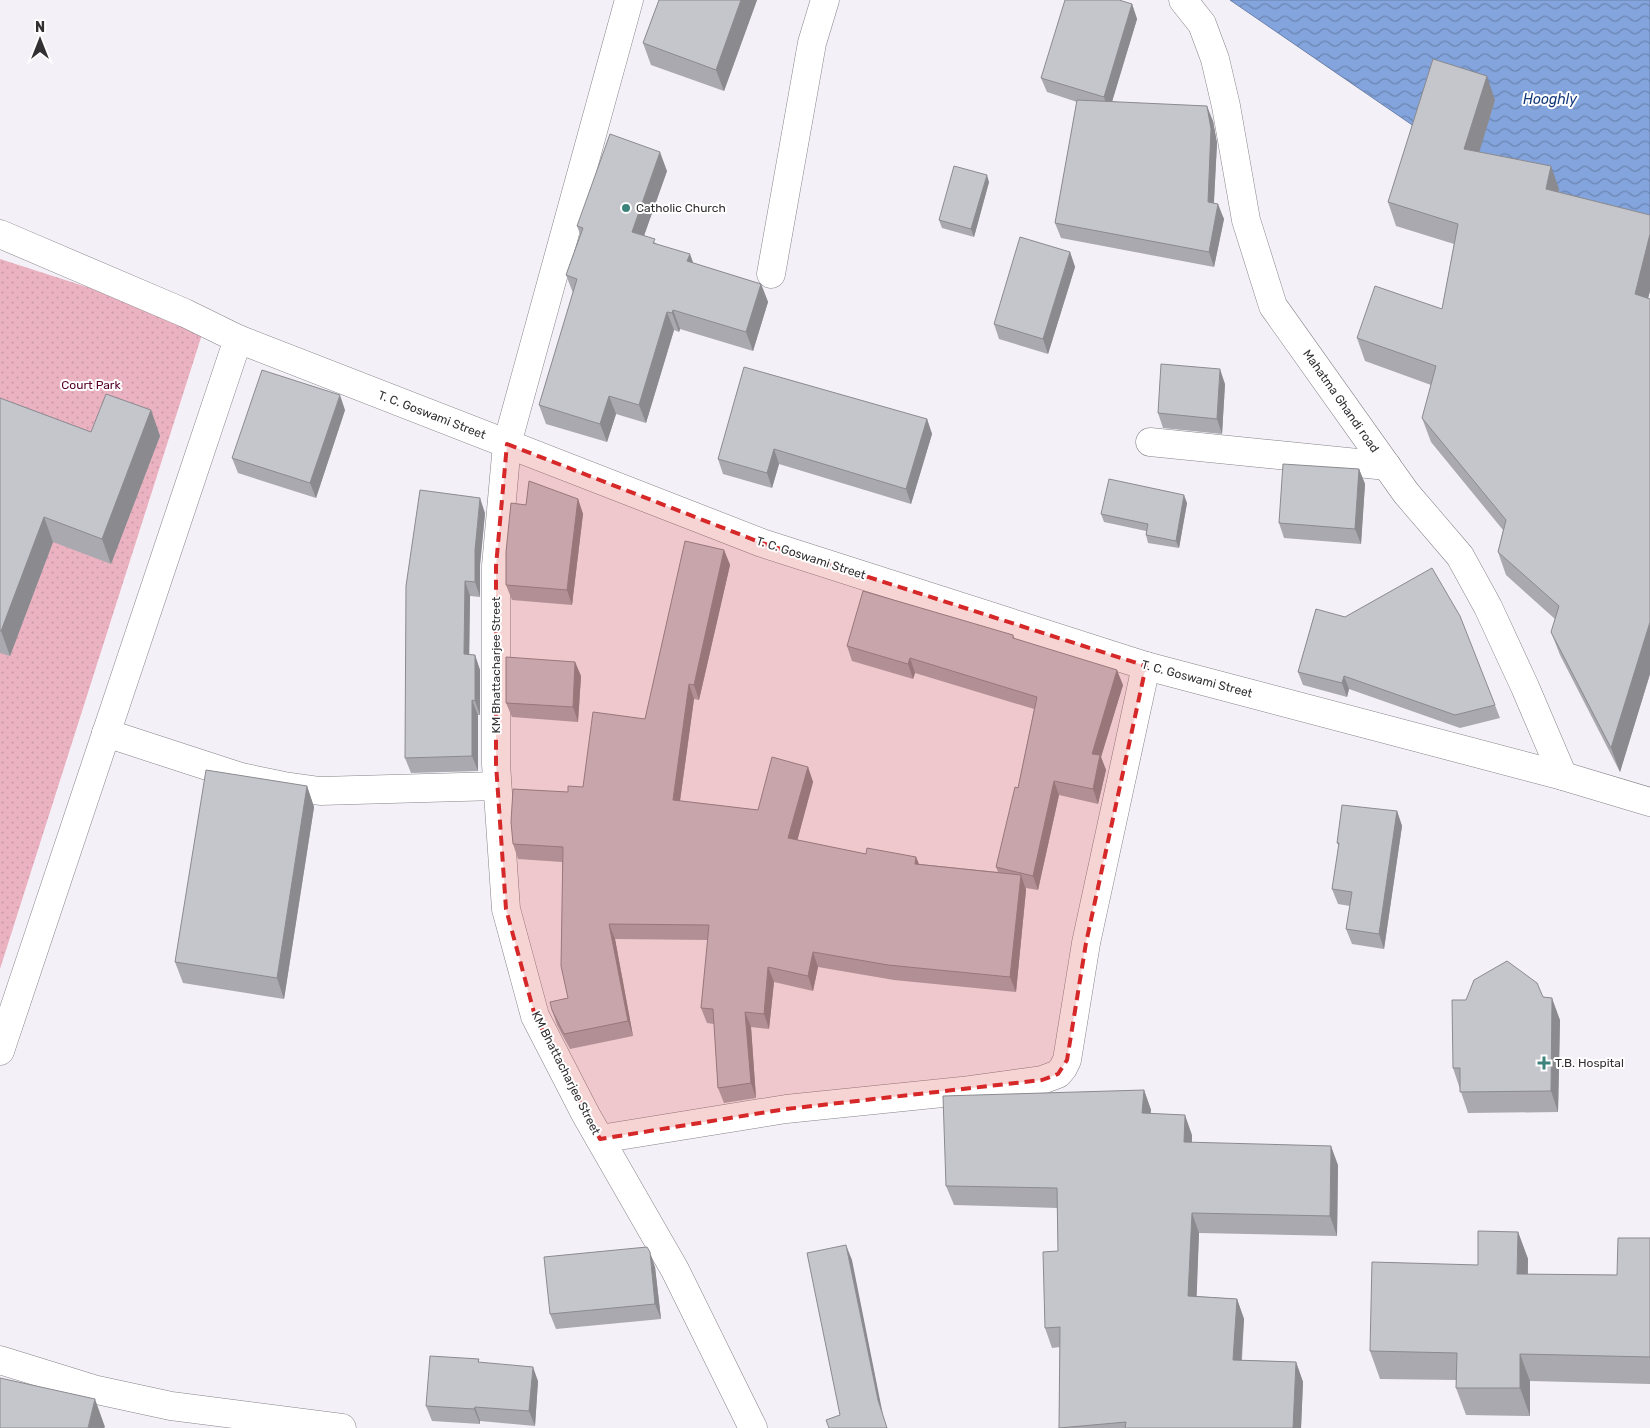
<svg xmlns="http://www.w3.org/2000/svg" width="1650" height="1428" viewBox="0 0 1650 1428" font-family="Rubik,sans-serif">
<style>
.park{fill:url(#park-dots)}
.water{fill:url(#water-waves);stroke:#6b81a9}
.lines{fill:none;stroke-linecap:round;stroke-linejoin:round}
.minor-casing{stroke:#868389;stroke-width:29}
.tertiary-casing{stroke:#868389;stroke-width:29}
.minor{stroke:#fff;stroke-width:28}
.tertiary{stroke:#fff;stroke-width:28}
.wall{fill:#a9a9af}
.shaded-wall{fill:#8a8a8f}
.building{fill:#c5c5cc;stroke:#8a8a8f}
.marked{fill:#d62828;fill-opacity:0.2;stroke:#d62828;stroke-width:4;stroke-dasharray:10 6;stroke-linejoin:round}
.poi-dot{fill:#3c837b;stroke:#fff;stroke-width:2}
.labels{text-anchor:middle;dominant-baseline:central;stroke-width:4;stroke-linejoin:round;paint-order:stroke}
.poi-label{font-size:12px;fill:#323033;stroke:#fff;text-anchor:start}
.park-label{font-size:12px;fill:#570029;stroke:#fff}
.street-label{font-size:12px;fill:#323033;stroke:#fff}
.water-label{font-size:14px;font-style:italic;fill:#13397b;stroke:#fff}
</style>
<defs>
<pattern id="park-dots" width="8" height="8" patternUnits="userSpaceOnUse" patternTransform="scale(1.25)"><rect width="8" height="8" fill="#ebb3c2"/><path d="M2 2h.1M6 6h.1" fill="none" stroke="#ca9aa7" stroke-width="1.8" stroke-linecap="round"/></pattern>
<pattern id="water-waves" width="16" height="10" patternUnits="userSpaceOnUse" patternTransform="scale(1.25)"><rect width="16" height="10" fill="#83a4dc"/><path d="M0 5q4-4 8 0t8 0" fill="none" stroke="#6c86b3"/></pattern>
</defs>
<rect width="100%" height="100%" fill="#f4f0f7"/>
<path class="park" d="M0 259 205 325 0 969Z"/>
<path class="water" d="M1230 0H1650V288Z"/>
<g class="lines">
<g class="minor-casing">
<g id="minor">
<path d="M629 0 507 444 496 566V764L506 909 535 1016 586 1115 675 1270 753 1428"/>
<path d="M1183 0 1202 24 1215 59 1226 106 1246 220 1273 306 1406 493 1460 556 1488 607 1525 687 1563 776"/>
<path d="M771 274 812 43 825 0"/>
<path d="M1150 442 1387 466"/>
<path d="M106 733 241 777 284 786 320 791 497 786"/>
<path d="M0 1051 238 339"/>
<path d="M600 1139 786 1109 962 1091 1042 1080 1058 1074 1063 1068 1067 1060 1086 943 1146 666"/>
<path d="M0 1360 97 1390 171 1406 342 1428"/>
</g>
</g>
<g class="tertiary-casing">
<path id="tertiary" d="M0 234 185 313 238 339 762 543 1146 666 1563 776 1650 802"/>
</g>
<use href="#minor" class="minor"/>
<use href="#tertiary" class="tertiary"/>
</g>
<g class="wall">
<path d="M659 0H757L724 91 651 65 643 43Z"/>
<path d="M1132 4 1137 19 1112 101 1213 121 1217 143 1214 203 1224 219 1214 267 1061 238 1055 223 1077 102 1047 92 1041 78Z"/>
<path d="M1495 100 1479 152 1559 189V192L1650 215V291L1648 298 1650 299V674L1620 772 1560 655 1551 632 1555 619 1506 575 1498 552 1503 530 1431 442 1422 418 1431 385 1365 361 1357 338 1442 309 1454 244 1396 226 1388 202Z"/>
<path d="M667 171 644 235 657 244 693 263 761 284 768 302 753 351 680 329 679 332 674 330 646 423 616 414 607 442 546 424 539 405 573 293 566 275 580 234 577 226Z"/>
<path d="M989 182 974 237 942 228 939 220Z"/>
<path d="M1070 252 1075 267 1048 354 999 339 994 324Z"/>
<path d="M1225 384 1222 434 1163 428 1158 413Z"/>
<path d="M0 398 91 432 151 410 160 436 111 564 53 542 10 656 0 653Z"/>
<path d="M345 410 316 498 238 473 232 458Z"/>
<path d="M927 419 932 434 911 504 779 464 772 488 723 474 718 459Z"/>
<path d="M1359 469 1365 484 1361 544 1284 538 1279 523Z"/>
<path d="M578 499 583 514 572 605 512 600 506 585 526 505Z"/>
<path d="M1187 503 1179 548 1148 543 1146 535V531L1104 522 1101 514Z"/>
<path d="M485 513 480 565V597L470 596 469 655H475L480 670V715H478V771L411 773 405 758Z"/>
<path d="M724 550 730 565 699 700 694 699 680 801 758 810 808 767 813 782 797 840 866 854 916 857 919 864 998 872 996 867 1018 788 1034 709 915 673 913 679 852 661 847 646 1013 635 1015 639 1123 685 1101 757 1106 770 1098 804 1059 795 1038 890 1026 888V890L1016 992 894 980 818 967 813 991 774 982 769 1029 751 1027 756 1098 724 1103 718 1088 714 1024 707 1023 701 1008 708 940 615 939 633 1036 570 1049 557 1025 552 1010 568 998 562 862 518 859 513 844 568 792 583 787 645 719Z"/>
<path d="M1316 609 1495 705 1500 718 1460 728 1349 689 1347 697 1303 685 1298 672Z"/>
<path d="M575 662 581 676 578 722 512 717 506 703Z"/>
<path d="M307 786 314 807 284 999 183 983 175 962Z"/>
<path d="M1397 811 1402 826 1384 949 1352 944 1346 929 1350 906 1338 904 1332 889 1339 846 1337 843Z"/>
<path d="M1543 997 1560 1020 1558 1112 1468 1113 1453 1068Z"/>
<path d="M1144 1090 1151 1110 1150 1114 1192 1135V1143L1338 1165 1337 1236 1199 1233 1196 1296 1237 1299 1244 1319 1242 1360 1296 1362 1303 1382 1301 1428H1059L1060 1347 1052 1348 1045 1328 1058 1251 1057 1208 954 1205 946 1186Z"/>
<path d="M1518 1232 1528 1259V1274L1617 1275 1650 1238V1384L1530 1381V1416L1466 1415 1456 1388V1380L1380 1379 1370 1351 1478 1265Z"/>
<path d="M655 1267 661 1319 556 1329 550 1314Z"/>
<path d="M480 1362 538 1381 535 1426 480 1421V1424L432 1421 426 1406Z"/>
</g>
<g class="shaded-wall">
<path d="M741 0H757L724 91 716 70Z"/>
<path d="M1132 4 1137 19 1109 112 1104 97Z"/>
<path d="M1487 76 1495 100 1473 173 1464 149Z"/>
<path d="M1207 106 1213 121 1217 143 1213 217 1208 202Z"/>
<path d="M660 152 667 171 639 250 632 232Z"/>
<path d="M1551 166 1559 189 1555 212 1546 189Z"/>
<path d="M987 175 989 182 974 237 971 229Z"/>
<path d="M1218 204 1224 219 1214 267 1209 252Z"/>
<path d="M1650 234V291L1643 318 1635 294Z"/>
<path d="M1070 252 1075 267 1048 354 1043 339Z"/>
<path d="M690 254 697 273 687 261Z"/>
<path d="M761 284 768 302 753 351 746 332Z"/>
<path d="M673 310 680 329 679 332 672 313Z"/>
<path d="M667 312 674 330 646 423 639 405Z"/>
<path d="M1220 369 1225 384 1222 434 1217 419Z"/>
<path d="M340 395 345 410 316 498 310 483Z"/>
<path d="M609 396 616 414 607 442 600 424Z"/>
<path d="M151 410 160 436 111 564 102 539Z"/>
<path d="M927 419 932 434 911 504 906 489Z"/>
<path d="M774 449 779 464 772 488 767 473Z"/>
<path d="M1359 469 1365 484 1361 544 1355 529Z"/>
<path d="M1184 495 1187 503 1179 548 1176 541Z"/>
<path d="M480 498 485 513 480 565V597L475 582V550Z"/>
<path d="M578 499 583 514 572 605 567 590Z"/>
<path d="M44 517 53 542 10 656 1 631Z"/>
<path d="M724 550 730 565 699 700 694 685Z"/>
<path d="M465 581 470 596 469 669 464 654Z"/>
<path d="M1650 622V674L1620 772 1611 748Z"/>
<path d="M475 655 480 670V715L475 701Z"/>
<path d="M910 658 915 673 913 679 908 664Z"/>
<path d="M575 662 581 676 578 722 573 707Z"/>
<path d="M1117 670 1123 685 1101 757 1106 770 1098 804 1093 789 1092 754Z"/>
<path d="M1344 676 1349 689 1347 697 1342 683Z"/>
<path d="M689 684 694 699 678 815 673 800Z"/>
<path d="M472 700 478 715V771L472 756Z"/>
<path d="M808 767 813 782 794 853 788 838Z"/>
<path d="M1054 781 1059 795 1038 890 1033 876Z"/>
<path d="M307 786 314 807 284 999 277 978Z"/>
<path d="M1397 811 1402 826 1384 949 1379 934Z"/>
<path d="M916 857 922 872 915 864Z"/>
<path d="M1021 875 1026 890 1016 992 1010 977Z"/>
<path d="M609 924 615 939 633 1036 628 1021Z"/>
<path d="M813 952 818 967 813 991 808 976Z"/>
<path d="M768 967 774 982 769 1029 764 1014Z"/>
<path d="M1552 998 1560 1020 1558 1112 1551 1091Z"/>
<path d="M745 1012 751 1027 756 1098 751 1083Z"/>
<path d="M1144 1090 1151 1110 1149 1133 1142 1113Z"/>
<path d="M1185 1115 1192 1135 1191 1162 1184 1142Z"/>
<path d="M1331 1146 1338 1165 1337 1236 1330 1216Z"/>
<path d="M1192 1213 1199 1233 1196 1315 1188 1296Z"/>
<path d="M1518 1232 1528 1259 1527 1301 1517 1274Z"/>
<path d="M846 1245 852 1260 883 1415 878 1400Z"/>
<path d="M650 1252 655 1267 661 1319 655 1304Z"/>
<path d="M1237 1299 1244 1319 1240 1379 1233 1360Z"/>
<path d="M1520 1354 1530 1381V1416L1520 1388Z"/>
<path d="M1296 1362 1303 1382 1301 1428H1293Z"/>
<path d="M533 1367 538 1381 535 1426 529 1411Z"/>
<path d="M95 1399 105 1427 104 1428H88Z"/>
<path d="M475 1407 480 1421V1424L474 1409Z"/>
</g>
<g class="building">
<path d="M659 0H741L716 70 643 43Z"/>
<path d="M1065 0H1119L1132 4 1104 97 1041 78Z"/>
<path d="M1433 59 1487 76 1464 149 1551 166 1546 189 1650 215V234L1635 294 1650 299V622L1611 748 1551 632 1559 606 1498 552 1506 520 1422 418 1436 366 1357 338 1375 286 1442 309 1458 224 1388 202Z"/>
<path d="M1077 100 1207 106 1211 129 1208 202 1218 204 1209 252 1055 223Z"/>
<path d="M610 134 660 152 632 232 655 239 653 243 690 254 687 261 761 284 746 332 673 310 672 313 667 312 639 405 609 396 600 424 539 405 577 279 566 275 583 228 577 226Z"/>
<path d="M954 166 987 175 971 229 939 220Z"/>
<path d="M1020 237 1070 252 1043 339 994 324Z"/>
<path d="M1161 364 1220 369 1217 419 1158 413Z"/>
<path d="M744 367 927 419 906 489 774 449 767 473 718 459Z"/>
<path d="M262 370 340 395 310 483 232 458Z"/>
<path d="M106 394 151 410 102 539 44 517 1 631H0V398L91 432Z"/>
<path d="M1283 464 1359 469 1355 529 1279 523Z"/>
<path d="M1109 479 1184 495 1176 541 1146 535 1148 524 1101 514Z"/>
<path d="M529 481 578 499 567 590 506 585V552L511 503 526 505Z"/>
<path d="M420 490 480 498 475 550V582L465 581 464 654 475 655V701L472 700V756L405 758 406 586Z"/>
<path d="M685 541 724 550 694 685 689 684 673 800 758 810 772 757 808 767 788 838 866 854 867 848 916 857 915 864 1021 875 1010 977 888 965 813 952 808 976 768 967 764 1014 745 1012 751 1083 718 1088 713 1009 701 1008 709 925 609 924 628 1021 564 1034 552 1010 550 1002 568 998 561 966 563 847 513 844 511 822 513 789 568 792V786L583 787 593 712 645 719Z"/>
<path d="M1432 568 1460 616 1495 705 1455 715 1344 676 1342 683 1298 672 1316 609 1345 617Z"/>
<path d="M863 591 1013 635V638L1117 670 1092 754 1100 755 1093 789 1054 781 1033 876 996 867 1015 787 1018 788 1037 697 910 658 908 664 847 646Z"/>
<path d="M506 657 575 662 573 707 506 703Z"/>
<path d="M206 770 307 786 277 978 175 962Z"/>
<path d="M1342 805 1397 811 1379 934 1346 929 1352 892 1332 889 1339 843H1337Z"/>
<path d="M1507 961 1537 983 1543 997 1552 998 1551 1091 1460 1092V1068H1453L1452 1000H1466L1474 980Z"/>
<path d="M1144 1090 1142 1113 1185 1115 1184 1142 1331 1146 1330 1216 1192 1213 1188 1296 1237 1299 1233 1360 1296 1362 1293 1428H1125L1126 1422 1059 1428 1060 1327 1045 1328 1043 1252 1058 1251 1057 1188 946 1186 943 1096Z"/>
<path d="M1478 1231 1518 1232 1517 1274 1617 1275 1618 1238H1650V1357L1520 1354V1388H1456L1457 1353 1370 1351 1372 1262 1478 1265Z"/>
<path d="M846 1245 878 1400 887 1428H829L826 1420 840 1415 807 1253Z"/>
<path d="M647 1247 650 1252 655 1304 550 1314 544 1257Z"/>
<path d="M430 1356 479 1359 478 1362 533 1367 529 1411 475 1407 474 1409 426 1406Z"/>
<path d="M0 1378 95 1399 88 1428H0Z"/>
</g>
<path class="marked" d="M507 444 762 543 1146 666 1086 943 1067 1060 1058 1074 1042 1080 786 1109 600 1139 535 1016 506 909 496 764V566Z"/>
<g class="poi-dot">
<circle cx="626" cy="208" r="5"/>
<path d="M1541.5 1055.5h5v5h5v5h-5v5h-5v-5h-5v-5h5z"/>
</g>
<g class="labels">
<g class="poi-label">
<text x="636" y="208">Catholic Church</text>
<text x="1555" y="1063">T.B. Hospital</text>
</g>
<g class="park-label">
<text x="91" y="385">Court Park</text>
</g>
<g class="street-label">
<text transform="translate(1341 401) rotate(55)">Mahatma Ghandi road</text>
<text transform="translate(432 415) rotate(21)">T. C. Goswami Street</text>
<text transform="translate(811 558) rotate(18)">T. C. Goswami Street</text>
<text transform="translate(496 665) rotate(-90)">KM Bhattacharjee Street</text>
<text transform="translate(1197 679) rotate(15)">T. C. Goswami Street</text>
<text transform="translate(566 1073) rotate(63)">KM Bhattacharjee Street</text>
</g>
<g class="water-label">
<text x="1550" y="99">Hooghly</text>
</g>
</g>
<g transform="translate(40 40)" stroke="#ffffff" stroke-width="4" paint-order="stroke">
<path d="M0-4L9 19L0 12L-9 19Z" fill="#323033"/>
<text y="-8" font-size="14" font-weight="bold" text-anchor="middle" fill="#323033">N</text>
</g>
</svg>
